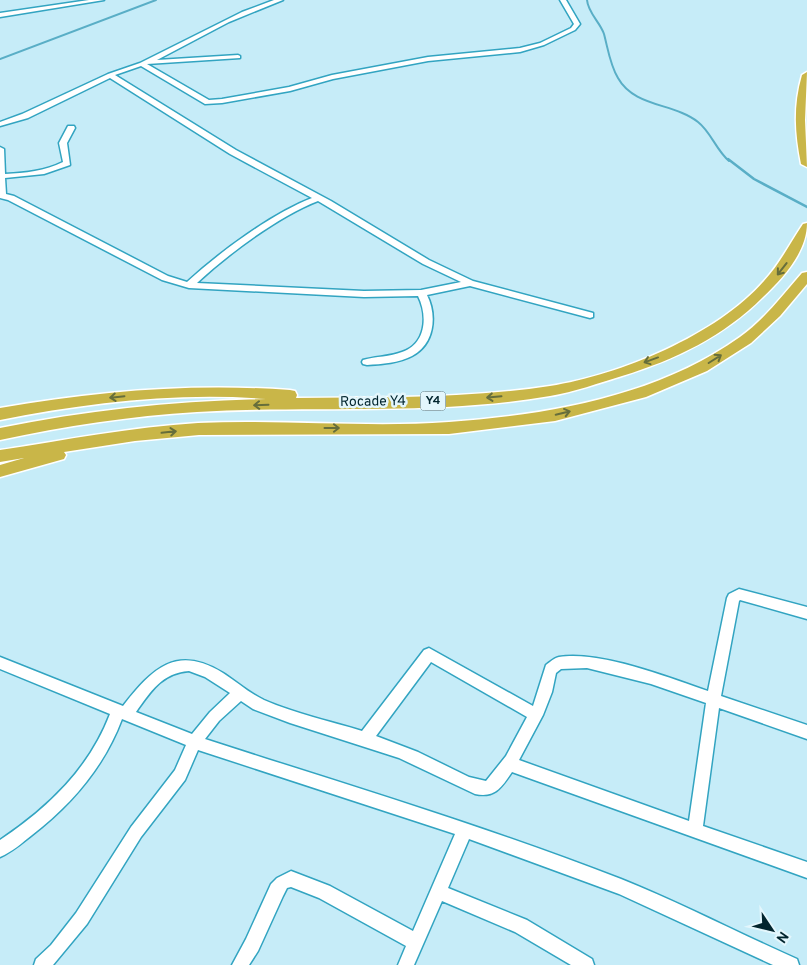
<svg xmlns="http://www.w3.org/2000/svg" width="807" height="965" viewBox="0 0 807 965" font-family="Overpass,sans-serif">
<style>
.lines{fill:none;stroke-linecap:round;stroke-linejoin:round}
.stream-far1{stroke:#59aec6;stroke-width:2}
.stream{stroke:#59aec6;stroke-width:2.5}
.minor-casing{stroke:#32a4c1;stroke-width:3}
.highway-casing{stroke:#fff;stroke-width:3}
.minor{fill:#fff;fill-rule:evenodd}
.highway{fill:#c9b648;fill-rule:evenodd}
.oneway{stroke:#666e3b}
.labels{text-anchor:middle;dominant-baseline:central;stroke-width:5;stroke-linejoin:round;paint-order:stroke}
.shield{fill:#e3f6fc;stroke:#46646c;stroke-width:1}
.shield-label{font-size:12px;font-weight:bold;fill:#02252e}
.street-label{font-size:14px;fill:#02252e;stroke:#e3f6fc}
</style>
<rect width="100%" height="100%" fill="#c6ecf8"/>
<g class="lines">
<g class="stream-far1">
<path d="M587 0C588 13 600 22 604 34 608 49 610 65 618 78 634 107 674 103 698 122 711 132 716 150 729 161"/>
<path d="M0 59 156 0"/>
</g>
<path class="stream" d="M728 159 754 179 807 207"/>
<g class="minor-casing">
<g id="minor">
<path d="M89 0H104L0 17V13Z"/>
<path d="M274 0H283L229 22 157 60 238 55 240 56V58L147 64 209 100 222 99 289 87 332 75 428 57 520 48 540 43 571 28 574 24 560 0H566L580 24 575 30 544 45 520 52 428 61 333 79 290 91 222 103 205 104 141 66 115 75 236 150 331 201 429 260 473 281 593 313V317L590 318 470 286 427 295C437 315 435 344 412 356 399 363 382 364 367 365L363 364 362 362 363 360C376 356 390 357 402 352 426 344 428 316 418 296L364 297 189 288 162 280 8 200 0 198V147L4 149 5 174C25 173 45 171 63 162L59 143 68 126H74L75 128 67 143 70 165 44 174 5 178 6 194 14 196 168 276 187 282C220 252 271 214 312 198L230 154 110 78 28 118 0 126V122L22 114 108 74 140 63 242 12ZM318 201 423 264 461 282 421 290 364 291 197 283C228 254 279 216 318 201Z"/>
<path d="M739 589 807 607V619L740 600 739 601 721 696 807 725V739L719 708 703 826 807 862V878L512 772C501 788 495 798 475 794L399 758 290 723 253 709 241 701 219 721 205 739C344 784 485 826 621 879 681 903 738 933 797 959L799 965H773L619 894 469 839 448 888 527 920 592 959 594 965H571L515 932 442 901 414 965H398L406 946 319 898 291 887 287 888 283 896 258 951 249 965H232L246 939 271 884 277 878 291 871 330 886 413 931 455 834 198 750 185 780 141 837 87 924 53 965H34L36 959 51 945 76 913 131 827 175 770 186 745 122 719C104 767 72 804 32 835 22 843 12 852 0 857V840C48 808 89 769 110 714L0 669V657L123 706C152 669 176 644 223 673 237 682 249 693 264 700 296 714 330 721 362 731L424 650 429 648 533 706 546 665C550 662 554 658 559 657 599 650 670 678 708 691L727 598 729 594ZM431 662 527 717 506 756 486 781 469 777 418 752 376 736ZM587 668 651 684 706 703 689 821 519 760 543 715 552 692 556 673 561 669ZM189 671 205 677 230 693 210 712 192 734 136 712C151 691 162 673 189 671Z"/>
</g>
</g>
<g class="highway-casing">
<g id="highway">
<path d="M807 72 805 120 807 167 801 164C795 133 793 106 802 75Z"/>
<path d="M807 223C807 252 783 278 763 297 724 336 675 360 622 376 599 383 574 392 550 396 434 416 314 405 197 412 131 416 65 426 0 440V428C88 410 176 401 266 399 176 392 87 403 0 420V408C97 391 192 383 290 390L295 391 297 395 296 398C380 397 466 399 550 386 620 375 717 335 764 281 780 264 790 243 803 224Z"/>
<path d="M807 272V284L780 316 751 343 707 371 646 397 555 421 449 434 199 435 135 441 64 452 66 455 64 459 0 477V465L24 458 0 462V450C66 440 132 427 198 423 282 419 366 428 449 422 548 415 658 396 740 337 764 320 783 295 802 273Z"/>
</g>
</g>
<use href="#minor" class="minor"/>
<use href="#highway" class="highway"/>
</g>
<defs><path id="oneway-shaft" d="M-6 0H5M1.5-3L5.5 0L1.5 3" fill="none" stroke-width="1.6" stroke-linecap="round" stroke-linejoin="round" transform="scale(1.25)"/></defs>
<g class="oneway">
<use href="#oneway-shaft" transform="translate(782 269) rotate(128)"/>
<use href="#oneway-shaft" transform="translate(715 359) rotate(-32)"/>
<use href="#oneway-shaft" transform="translate(651 360) rotate(160)"/>
<use href="#oneway-shaft" transform="translate(117 397) rotate(174)"/>
<use href="#oneway-shaft" transform="translate(494 397) rotate(175)"/>
<use href="#oneway-shaft" transform="translate(261 405) rotate(178)"/>
<use href="#oneway-shaft" transform="translate(563 413) rotate(-13)"/>
<use href="#oneway-shaft" transform="translate(332 428)"/>
<use href="#oneway-shaft" transform="translate(169 432) rotate(-6)"/>
</g>
<g class="labels">
<rect class="shield" x="420.5" y="391.5" width="25" height="19" rx="4"/>
<g class="shield-label">
<text x="433" y="401">Y4</text>
</g>
<g class="street-label">
<text transform="translate(373 402) rotate(-1)">Rocade Y4</text>
</g>
</g>
<g transform="translate(772 930) rotate(125)" stroke="#e3f6fc" stroke-width="4" paint-order="stroke">
<path d="M0-4L9 19L0 12L-9 19Z" fill="#02252e"/>
<text y="-8" font-size="14" font-weight="bold" text-anchor="middle" fill="#02252e">N</text>
</g>
</svg>
